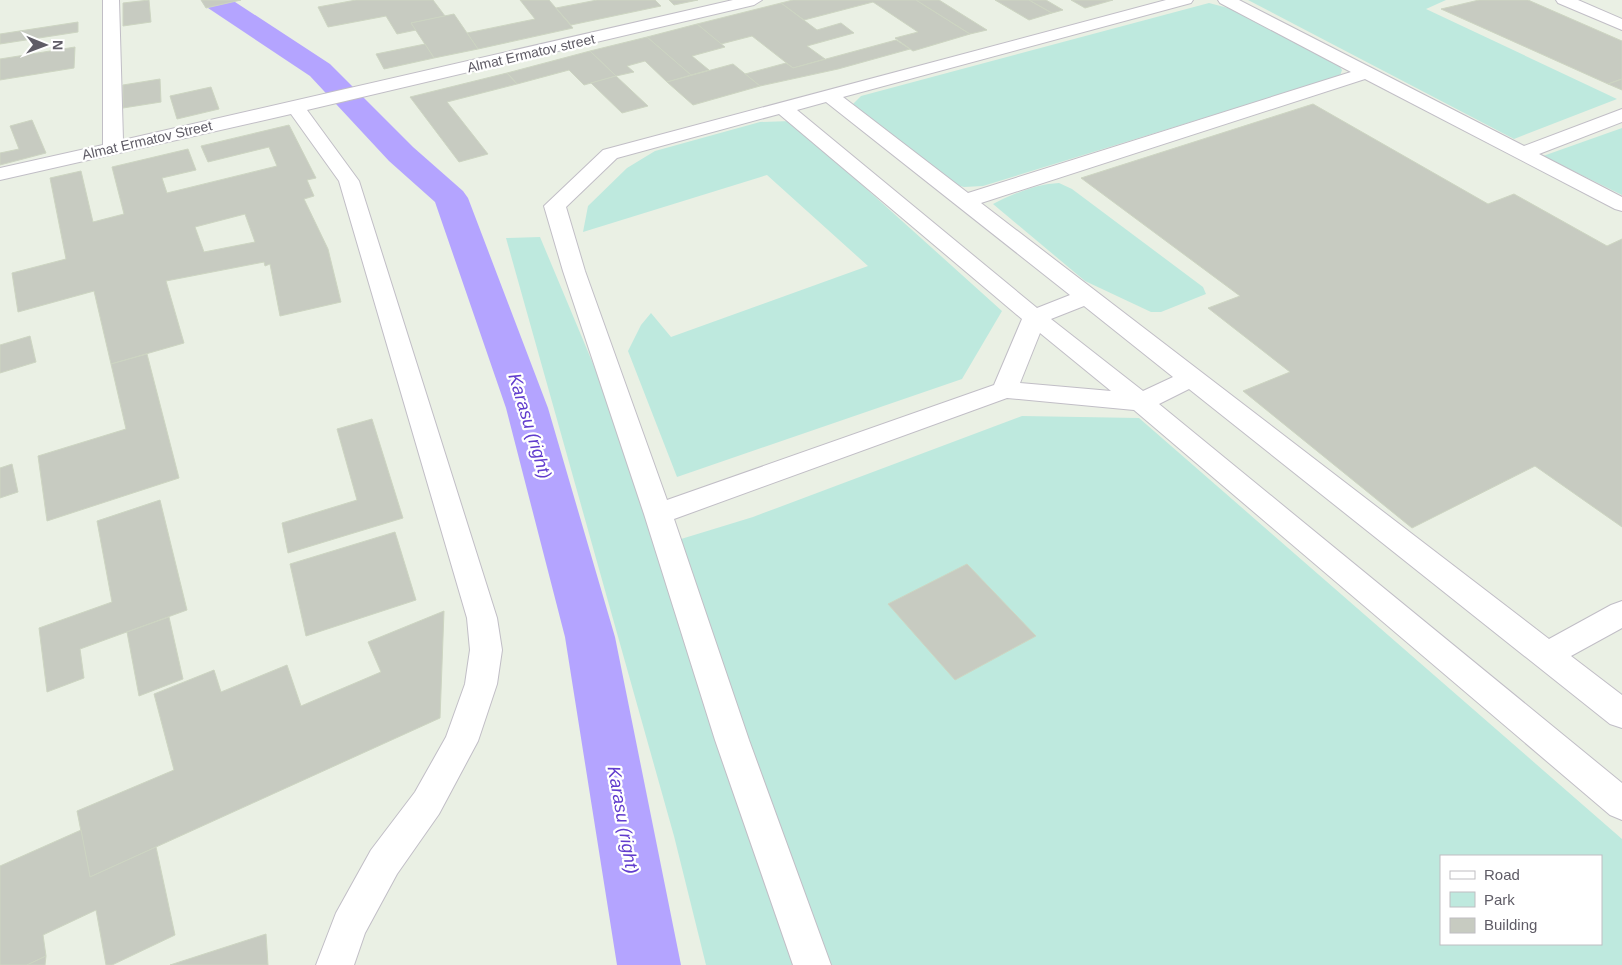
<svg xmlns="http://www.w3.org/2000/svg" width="1622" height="965" viewBox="0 0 1622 965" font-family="Arial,sans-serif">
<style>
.green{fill:#bee9de;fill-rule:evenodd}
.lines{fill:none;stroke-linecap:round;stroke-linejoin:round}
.canal{fill:#b4a4ff;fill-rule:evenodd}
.building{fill:#c7cbc1;stroke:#cdd5c2;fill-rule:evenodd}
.minor-casing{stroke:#c1bec6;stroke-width:2}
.minor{fill:#fff;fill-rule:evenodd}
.labels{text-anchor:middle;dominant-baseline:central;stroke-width:4.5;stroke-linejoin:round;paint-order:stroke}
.far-street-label{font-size:14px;fill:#5f5c66;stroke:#fff}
.water-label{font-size:18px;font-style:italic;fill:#613ccd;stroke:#fff}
</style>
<rect width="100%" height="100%" fill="#eaf0e4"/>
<g class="green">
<path d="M1248 0H1446L1426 9 1617 99 1514 139Z"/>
<path d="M1209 3 1232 9 1338 64 1342 70 1340 76 983 186 964 187 950 183 854 110 853 104 861 96Z"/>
<path d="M791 121 1002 311 962 379 677 477 628 351 641 325 651 313 671 337 868 266 767 175 583 232 588 206 627 168 655 151 760 122Z"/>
<path d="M1622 128V195L1543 156Z"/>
<path d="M1059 183 1072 189 1203 287 1206 294 1161 312H1151L1085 281 993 204C1012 194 1037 184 1059 183Z"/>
<path d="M540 237 668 543 753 517 1022 416 1139 418 1622 839V965H706L674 836 506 238ZM1441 856H1601V944H1441Z"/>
</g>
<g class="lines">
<path class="canal" d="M201 0H232L330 64 413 147 463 191 468 198 548 408 615 637 681 965H617L565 637 506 408 435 202 389 161 310 76 205 6Z"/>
</g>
<g class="building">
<path d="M149 0 151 22 123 26V3Z"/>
<path d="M201 0H241L206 8Z"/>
<path d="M356 0H433L445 16 411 23 416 30 397 34 386 16 328 27 318 7Z"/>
<path d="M520 0H549L573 28 478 49 467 33 535 19Z"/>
<path d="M597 0H655L661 6 571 25 556 8Z"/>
<path d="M669 0H698L674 5Z"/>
<path d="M793 0H916L970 34 913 51 895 38 918 32 873 2 804 20 781 3Z"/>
<path d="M916 0H939L987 30 970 34Z"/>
<path d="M995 0H1029L1052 13 1029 20Z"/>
<path d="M1029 0H1046L1063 10 1052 13Z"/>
<path d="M1071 0H1113L1085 8Z"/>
<path d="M1479 0H1528L1622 41V79L1608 84 1441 9Z"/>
<path d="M781 3 817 30 841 23 854 33 807 46 825 59 793 68 752 36 721 44 697 24Z"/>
<path d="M454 14 478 49 434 58 411 23Z"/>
<path d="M78 22V32L0 44V34Z"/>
<path d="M697 24 725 47 692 56 709 70 691 75 647 37Z"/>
<path d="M647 37 691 75 667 82 645 61 627 66 634 72 616 76 590 51Z"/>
<path d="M896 40 910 49 838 69 760 86 745 74 786 63 793 68Z"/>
<path d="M425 44 434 58 384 69 376 54Z"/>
<path d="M75 47 74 68 0 80V59Z"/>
<path d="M590 51 616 76 584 85 569 70 517 84 507 73Z"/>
<path d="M733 64 760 86 693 105 667 82Z"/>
<path d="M507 73 517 84 447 102 488 154 459 162 410 97Z"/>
<path d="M616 76 648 106 622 113 591 83Z"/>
<path d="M160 79 161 102 123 108V85Z"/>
<path d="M1622 79V90L1608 84Z"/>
<path d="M211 87 219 109 177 119 170 96Z"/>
<path d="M1313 104 1488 204 1514 194 1607 246 1622 239V527L1535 466 1412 528 1243 391 1290 372 1208 308 1240 296 1081 178Z"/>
<path d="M32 120 46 153 0 165V153L19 149 10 126Z"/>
<path d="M289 125 316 178 307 180 314 196 304 199 328 249 341 302 280 316 270 264 265 266 264 262 166 281 184 343 111 364 94 291 18 312 12 273 66 259 50 178 81 171 93 222 124 214 112 167 188 149 196 170 162 178 167 193 277 166 269 147 208 162 201 146ZM245 214 255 242 204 252 195 227Z"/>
<path d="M30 336 36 362 0 373V345Z"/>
<path d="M147 354 179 478 47 521 38 456 126 429 111 364Z"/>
<path d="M372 419 403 518 288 553 282 523 357 500 337 429Z"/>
<path d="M12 464 18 492 0 498V468Z"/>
<path d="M160 500 187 610 80 649 84 678 47 692 39 628 112 602 97 521Z"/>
<path d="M395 532 416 600 306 636 290 564Z"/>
<path d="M967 564 1036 636 955 680 888 604Z"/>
<path d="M444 611 440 718 90 877 77 811 174 770 154 694 214 670 221 692 287 665 301 706 381 672 368 642Z"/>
<path d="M169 617 183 679 139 696 127 632Z"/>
<path d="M81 830 90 877 156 847 175 935 112 965H106L96 910 43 935 46 956 27 965H0V866Z"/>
<path d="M266 934 268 965H170Z"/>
<path d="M46 956 45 965H27Z"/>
</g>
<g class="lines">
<g class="minor-casing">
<g id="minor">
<path d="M103 0H119L123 140 733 0H762L754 5 307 110 359 181 497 618 502 650 497 684 478 741 439 814 397 874 365 933 354 965H316L336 913 371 850 415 792 446 737 465 684 470 650 467 618 339 181 291 114 0 180V168L103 145Z"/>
<path d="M1166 0H1193L1191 3 843 97 968 193 1351 72 1220 3 1218 0H1239L1524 146 1622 109V122L1539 154 1622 197V211L1615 209 1365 79 981 203 1549 639 1611 605 1622 601V628L1571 656 1622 695V728L1610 724 1189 389 1159 404 1622 783V820L1610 815 1134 410 1007 398 674 519 749 740 831 965H793L715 740 644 514 563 271 544 206 603 150ZM826 102 1070 295 1037 308 797 110ZM779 114 1022 319 994 385 667 500 585 271 566 207 617 158ZM1084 306 1173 377 1143 391 1051 319ZM1040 333 1111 391 1020 383Z"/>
<path d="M1556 0H1578L1622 19V30L1558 3Z"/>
</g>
</g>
<use href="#minor" class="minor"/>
</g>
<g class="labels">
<g class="far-street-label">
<text transform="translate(531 53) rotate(-13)">Almat Ermatov street</text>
<text transform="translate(147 140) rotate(-13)">Almat Ermatov Street</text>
</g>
<g class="water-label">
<text transform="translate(530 426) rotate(73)">Karasu (right)</text>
<text transform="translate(623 820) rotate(80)">Karasu (right)</text>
</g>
</g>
<rect x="1440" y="855" width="162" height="90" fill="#ffffff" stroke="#bfbec2"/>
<rect x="1450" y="871" width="25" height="8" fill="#ffffff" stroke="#bfbec2"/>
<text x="1484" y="880" font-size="15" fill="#5f5c66">Road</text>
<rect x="1450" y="892" width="25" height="15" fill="#bee9de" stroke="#bfbec2"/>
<text x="1484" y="905" font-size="15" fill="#5f5c66">Park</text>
<rect x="1450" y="918" width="25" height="15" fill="#c7cbc1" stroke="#bfbec2"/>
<text x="1484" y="930" font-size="15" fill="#5f5c66">Building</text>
<g transform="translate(45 45) rotate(91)" stroke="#ffffff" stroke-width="4" paint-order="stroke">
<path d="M0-4L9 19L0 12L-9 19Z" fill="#5f5c66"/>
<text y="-8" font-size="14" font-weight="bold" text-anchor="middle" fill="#5f5c66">N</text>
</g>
</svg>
